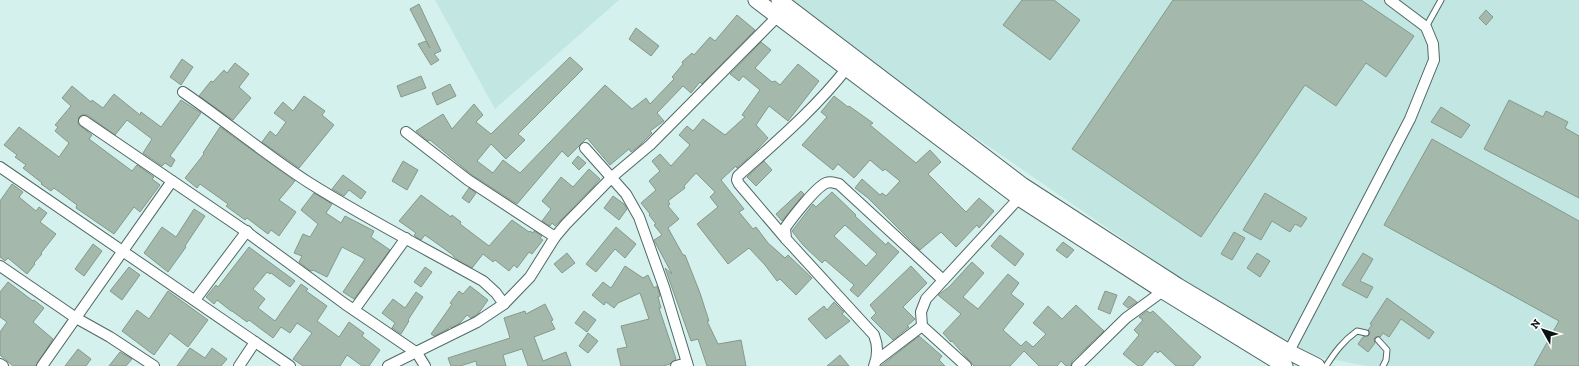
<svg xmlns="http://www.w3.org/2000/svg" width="1579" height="366" viewBox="0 0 1579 366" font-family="'Zilla Slab',serif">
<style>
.built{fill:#c2e7e2}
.building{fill:#a4b8ab;stroke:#85998c;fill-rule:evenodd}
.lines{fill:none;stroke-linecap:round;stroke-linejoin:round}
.service-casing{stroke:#506865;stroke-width:7}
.minor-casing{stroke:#506865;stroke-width:12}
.primary-casing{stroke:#506865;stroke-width:17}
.service{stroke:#fff;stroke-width:5}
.minor{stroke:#fff;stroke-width:10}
.primary{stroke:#fff;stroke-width:15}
</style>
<rect width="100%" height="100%" fill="#d5f1ed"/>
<g class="built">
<path d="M435 0H619L495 109Z"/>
<path d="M776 0H1579V366H1367L1286 351Z"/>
</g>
<g class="building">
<path d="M1022 0H1054L1080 20 1050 60 1003 25Z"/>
<path d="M1173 0H1361L1414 36 1386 77 1366 63 1336 106 1305 85 1201 237 1072 149Z"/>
<path d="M419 4 441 51 434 54 439 60 431 65 418 44 426 41 430 48 410 9Z"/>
<path d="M1486 10 1493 17 1486 25 1479 18Z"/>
<path d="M737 15 755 30 702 84 700 82 691 93 683 86 657 113 664 121 650 131 652 133 640 145 631 152 629 149 610 165 587 138 568 157 562 151 517 204 472 175 430 140 428 141 416 131 443 114 452 129 474 104 483 115 476 122 491 134 570 57 583 69 518 134 525 140 506 159 491 144 477 161 493 173 503 160 520 173 605 85 632 109 646 98 650 104 674 79 672 77 683 64 682 62 692 53 694 55 710 37 715 41Z"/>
<path d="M636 28 659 46 651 56 629 39Z"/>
<path d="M761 42 771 50 755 68 772 82 775 81 780 85 798 64 819 81 788 121 769 106 756 125 768 138 756 151 737 168 736 166 721 180 744 209 739 212 753 229 756 227 768 243 785 258 788 255 812 278 796 295 780 279 777 281 765 265 749 248 728 264 697 224 718 207 710 197 715 192 696 173 684 186 685 188 668 201 670 204 668 206 679 219 668 228 683 255H685L700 293 709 321H707L718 344 741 340 746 366H707L698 339 691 341 665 268 672 274 654 240 662 235 654 225 656 224 649 215 650 214 641 203 656 190 649 181 660 171 652 161 660 154 671 166 690 145 679 135 687 126 693 131 703 119 725 135 745 117 742 115 760 90 743 76 739 81 730 74Z"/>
<path d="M182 59 193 67 181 85 170 77Z"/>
<path d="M235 63 249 74 239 87 251 98 233 120 199 96 211 81 213 82 224 70 227 73Z"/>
<path d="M421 76 426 88 401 97 397 86Z"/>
<path d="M450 84 456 96 437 105 432 93Z"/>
<path d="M72 86 91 102 92 100 103 108 114 94 140 115 141 112 161 127 181 100 201 113 170 156 175 160 171 167 165 163 162 166 143 153 152 139 127 120 115 135 87 115H82L79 117 78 124 92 135 89 139 132 171 137 165 154 177 152 179 160 185 140 212 134 207 114 234 76 208 77 205 54 188 51 191 41 184 42 183 23 168 26 165 15 157 17 155 4 145 19 127 59 157 69 143 55 131 58 127 55 125 71 106 62 98Z"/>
<path d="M304 96 325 111 322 115 334 125 299 168 262 142 270 131 276 136 286 122 274 113 283 102 293 111Z"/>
<path d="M834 96 848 107 849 106 873 123 870 125 916 163 930 150 941 162 928 174 966 212 979 198 994 211 979 228 977 225 956 247 941 232 920 250 868 198 855 188 862 179 880 195 882 193 886 196 900 181 885 169 883 171 870 160 854 178 838 164 833 170 802 145 827 117 821 112Z"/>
<path d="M1509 100 1543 117 1546 111 1568 122 1565 128 1579 136V198L1484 149Z"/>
<path d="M1441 107 1470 125 1461 138 1431 122Z"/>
<path d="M220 127 295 181 279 200 296 212 279 236 271 230 268 234 247 218 245 220 226 206 228 204 200 184 197 188 185 178 204 154 203 153Z"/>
<path d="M1432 139 1579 221V366H1534L1559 321 1384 225Z"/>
<path d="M578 156 586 163 579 170 572 163Z"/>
<path d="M403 161 418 170 407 190 392 181Z"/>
<path d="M764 161 772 170 756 186 747 177Z"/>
<path d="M589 169 600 179 593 187 555 226 552 223 550 226 542 221 551 209 542 201 561 177 573 187Z"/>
<path d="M343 175 366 192 361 199 349 190 344 196 332 189Z"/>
<path d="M12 184 23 192 19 197 36 211 39 207 47 213 40 222 56 234 41 253 42 254 34 263 35 264 27 274 8 258 5 261 0 257V201Z"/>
<path d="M469 188 476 193 469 203 462 198Z"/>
<path d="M801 191 804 194 782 221 776 214Z"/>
<path d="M832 192 856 215 855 216 886 245 888 242 899 252 858 297 850 290 854 285 825 260 822 263 803 245 792 231 813 204 816 207ZM845 225 877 254 866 266 834 236Z"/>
<path d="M314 193 332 204 326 213 341 223 345 216 374 231 371 237 390 250 354 299 343 292 365 259 342 247 327 277 313 270 312 271 309 270 299 262 302 256 294 253 303 234 310 237 318 224 301 210Z"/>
<path d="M1265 193 1307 218 1301 227 1295 224 1290 232 1272 221 1261 240 1243 230Z"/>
<path d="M421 195 451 217 452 215 461 222 460 224 489 246 512 220 529 232 530 231 533 233 534 231 542 236 540 238 543 240 532 254 529 252 517 268 514 265 509 271 495 260 493 262 483 254 472 268 459 261 453 256V255L425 235 421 240 417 238 414 235 416 233 399 221Z"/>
<path d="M613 196 624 204 627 209 619 220 604 208Z"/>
<path d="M194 209 205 216 185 246 186 247 168 272 144 253 162 227 176 237Z"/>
<path d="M616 227 636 244 625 258 615 249 596 272 586 264Z"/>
<path d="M1234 232 1245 238 1232 260 1221 254Z"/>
<path d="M1000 235 1024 254 1015 266 991 246Z"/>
<path d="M1063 242 1074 250 1067 258 1056 250Z"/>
<path d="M93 244 102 251 84 276 75 269Z"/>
<path d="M249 247 295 281 290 287 271 273 270 274 267 272 253 289 265 299 258 308 275 321 301 284 308 289 306 291 327 306 317 321 339 337 349 322 364 333 362 336 380 350 369 366H362L347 355 340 366H303L293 359 312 333 297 323 290 333 281 327 273 338 249 320 247 322 232 311H231L217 300 214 304 206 297 216 285 218 287Z"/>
<path d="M567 253 575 263 562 273 554 264Z"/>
<path d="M1257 253 1270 261 1260 277 1247 268Z"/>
<path d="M1363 253 1373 259 1360 281 1373 287 1367 298 1342 285Z"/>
<path d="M972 262 984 273 963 297 978 309 1008 274 1019 283 1011 294 1024 304 1003 330 1021 346 1026 341 1033 347 1046 334 1033 323 1048 306 1062 319 1076 305 1104 331 1072 361 1071 366H1066L1061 361 1057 366H1039L1024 351 1010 366H974L952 341 951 342 943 333 961 314 938 295 949 287Z"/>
<path d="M625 266 643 278 648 275 654 288 657 286 660 296 658 297 661 308H659L676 359 670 364 663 366H621L617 349 627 347 621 326 649 319 640 293 618 303 614 308 606 302 604 305 592 295 603 282 611 288Z"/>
<path d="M911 266 927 283 903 307 915 319 907 326 909 327 893 340 871 318 876 313 870 305Z"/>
<path d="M129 267 140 275 122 300 110 291Z"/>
<path d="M425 267 432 272 421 287 414 282Z"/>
<path d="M8 282 33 301 34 300 44 308 33 322 53 339 36 366H13L0 355V332L7 322 0 317V292Z"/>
<path d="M470 286 488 300 478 314 471 318 467 315 460 323 451 328 450 326 448 329 434 336 431 334 448 310 452 304 450 303 459 291 463 294Z"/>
<path d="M168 291 208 320 188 347 170 333 154 355 122 331 137 310 149 319Z"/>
<path d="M1105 291 1117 295 1110 314 1098 309Z"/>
<path d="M416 292 423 297 408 320 409 321 401 334 392 328 395 323 382 313 393 299 405 308Z"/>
<path d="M1129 296 1137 302 1128 308 1123 304Z"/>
<path d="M1387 298 1434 332 1429 339 1401 319 1389 337 1383 333 1380 337H1375L1374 340 1375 343 1368 352 1358 344 1363 337 1369 335 1370 332 1368 330 1372 325 1370 324Z"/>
<path d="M834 302 844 312 842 314 850 321 826 339 808 319 824 306 827 310Z"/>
<path d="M545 304 553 320 551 321 555 329 534 337 543 361 566 352 571 366H528L522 349 503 355 506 366H477L476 361 460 366H451L448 358 510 338 504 318 525 311 526 314Z"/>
<path d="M584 311 596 320 587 332 575 323Z"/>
<path d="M1147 311 1150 313 1153 311 1201 357 1193 366H1176L1160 351 1158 353 1155 351 1142 366H1138L1123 354 1139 335 1134 330 1143 320 1139 317Z"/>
<path d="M588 333 598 341 588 353 579 346Z"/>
<path d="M919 336 942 356 939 360 945 366H881Z"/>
<path d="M190 348 205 358 212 348 227 359 221 366H177Z"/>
<path d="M78 349 91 359 86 366H65Z"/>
<path d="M120 352 132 359 126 366H109Z"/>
<path d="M840 355 849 366H827Z"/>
</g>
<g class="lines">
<g class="service-casing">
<g id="service">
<path d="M1426 27 1441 0"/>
<path d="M1378 340 1387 350 1386 360 1383 366"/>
<path d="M1326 366C1335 352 1343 341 1357 331L1366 333"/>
</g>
</g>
<g class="minor-casing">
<g id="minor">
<path d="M183 92C225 121 265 154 308 182 365 218 424 248 483 281L496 293 504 304"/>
<path d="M84 121 244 230 345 304 417 353 425 366"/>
<path d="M406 132 468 180 555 237"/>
<path d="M585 148 626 194 639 217 664 287 688 366"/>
<path d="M0 167 290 366"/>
<path d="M786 239 739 184 737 180 738 176C776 142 815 109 847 68"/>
<path d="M0 266 76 318 110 337 154 366"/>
<path d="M195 300 247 231"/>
<path d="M354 310 406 238"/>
<path d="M1286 357 1410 119 1434 60 1433 44 1426 27 1390 0"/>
<path d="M876 361 922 326"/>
<path d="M0 364 3 366"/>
<path d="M42 366 172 181"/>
<path d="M239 366 255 342"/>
<path d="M388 366 477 322 504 304 530 277 555 237 566 224 612 177 650 145 778 16"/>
<path d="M676 366 687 363"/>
<path d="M874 366C878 356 878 345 874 335L786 239 785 228C792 218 816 187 826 183 831 181 834 183 839 184L943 280"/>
<path d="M966 366 922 326 921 312 926 299 1019 198"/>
<path d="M1077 366 1126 318 1163 291"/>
</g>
</g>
<g class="primary-casing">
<g id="primary">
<path d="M756 0 1019 198 1163 291 1285 366"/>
<path d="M779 0 1022 185 1178 286 1289 352 1317 366"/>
</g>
</g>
<use href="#service" class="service"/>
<use href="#minor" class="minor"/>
<use href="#primary" class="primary"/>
</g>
<g transform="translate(1543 330) rotate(309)" stroke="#ffffff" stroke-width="3" paint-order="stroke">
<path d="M0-3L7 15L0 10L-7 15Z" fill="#091312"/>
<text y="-6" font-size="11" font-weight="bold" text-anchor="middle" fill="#091312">N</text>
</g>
</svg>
